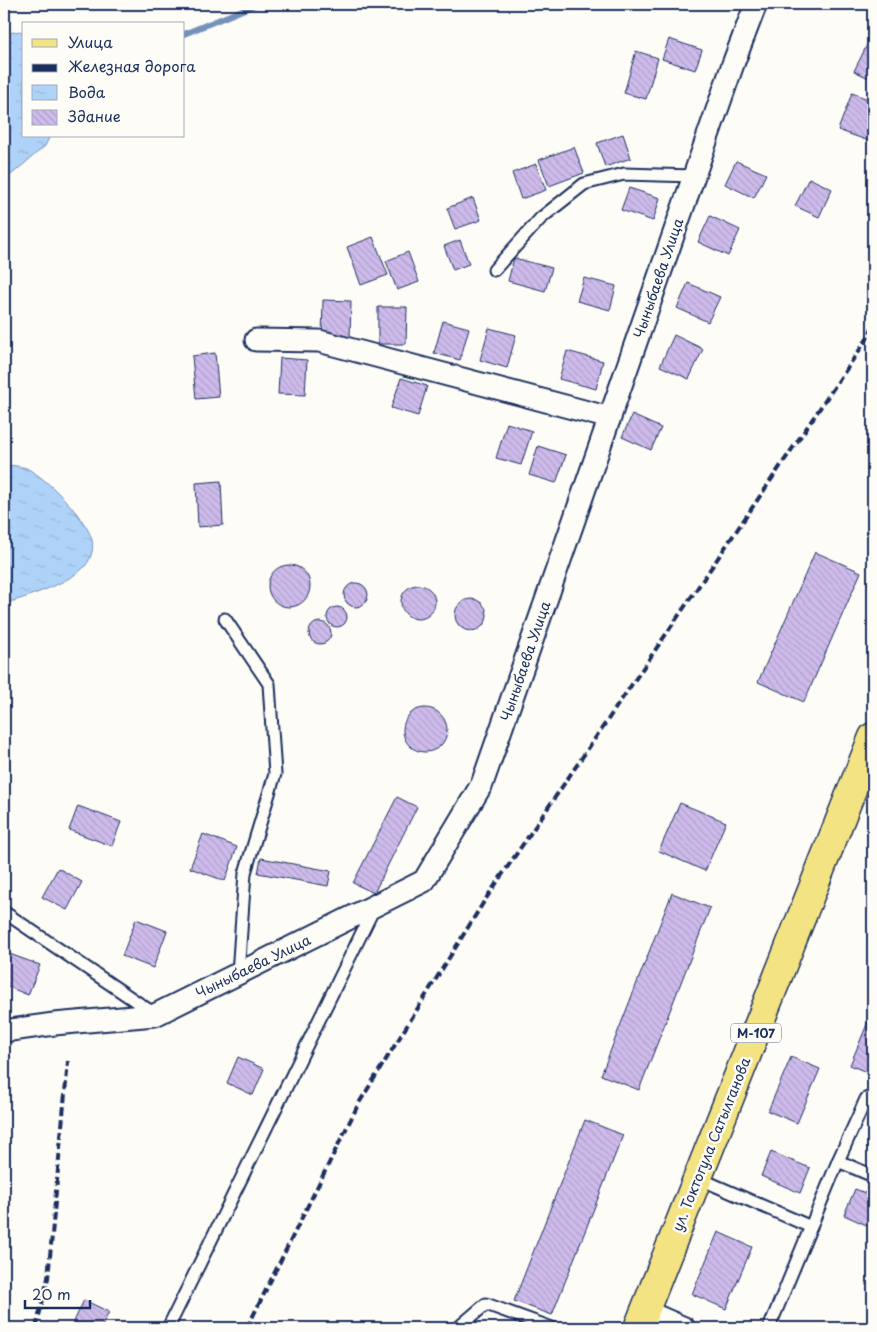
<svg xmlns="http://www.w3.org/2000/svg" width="877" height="1332" viewBox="0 0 877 1332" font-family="'Playpen Sans',sans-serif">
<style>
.water{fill:url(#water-ripples);stroke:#7491ba}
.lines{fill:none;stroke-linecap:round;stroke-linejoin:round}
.stream{stroke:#7491ba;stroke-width:6}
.building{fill:url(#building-back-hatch);stroke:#1b2f5e}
.lane-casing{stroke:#1b2f5e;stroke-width:15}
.street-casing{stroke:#1b2f5e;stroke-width:25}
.primary-casing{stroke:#1b2f5e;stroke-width:31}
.lane{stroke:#fdfcf7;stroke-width:11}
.street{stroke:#fdfcf7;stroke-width:21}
.primary{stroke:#f4e382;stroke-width:28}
.rail{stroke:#1b2f5e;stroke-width:4;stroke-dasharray:8 4;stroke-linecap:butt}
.labels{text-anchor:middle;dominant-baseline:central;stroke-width:5;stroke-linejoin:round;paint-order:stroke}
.shield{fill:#fdfcf7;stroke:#5f6c8c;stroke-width:1}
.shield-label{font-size:12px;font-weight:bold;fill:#1b2f5e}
.street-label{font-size:14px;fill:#1b2f5e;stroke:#fdfcf7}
</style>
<defs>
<pattern id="water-ripples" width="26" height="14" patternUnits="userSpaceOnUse" patternTransform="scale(1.25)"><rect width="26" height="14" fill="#afd3f8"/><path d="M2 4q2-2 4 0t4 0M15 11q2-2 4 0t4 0" fill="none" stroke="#96b5d7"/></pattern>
<pattern id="building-back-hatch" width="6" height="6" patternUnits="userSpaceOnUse" patternTransform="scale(1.25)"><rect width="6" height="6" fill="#cebbeb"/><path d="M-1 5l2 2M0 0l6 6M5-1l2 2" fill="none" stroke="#b0a1cc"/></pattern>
</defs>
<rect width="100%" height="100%" fill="#fdfcf7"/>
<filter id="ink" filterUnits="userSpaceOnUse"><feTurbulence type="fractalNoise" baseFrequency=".02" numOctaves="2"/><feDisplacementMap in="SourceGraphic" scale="10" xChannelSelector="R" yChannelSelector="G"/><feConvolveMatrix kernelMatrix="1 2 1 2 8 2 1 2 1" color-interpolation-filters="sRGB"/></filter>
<g filter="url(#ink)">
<g class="water">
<path d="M20 31 24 33V136H50L45 146 4 181V34Z"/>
<path d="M4 465C10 465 20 466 26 468 46 477 87 519 92 540 94 549 91 558 86 565 73 582 24 598 4 604Z"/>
</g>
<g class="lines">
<path class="stream" d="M184 34 257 4"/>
</g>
<g class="building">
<path d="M669 39 702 50 695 70 662 59Z"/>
<path d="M868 43 873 45V80L854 71Z"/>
<path d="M636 51 658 58 646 99 624 93Z"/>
<path d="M852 93 873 101V130L869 141 838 130Z"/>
<path d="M623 134 631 158 605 167 597 143Z"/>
<path d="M574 147 584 173 549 186 539 160Z"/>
<path d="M736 161 766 174 754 198 725 184Z"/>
<path d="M536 164 546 190 521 199 512 173Z"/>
<path d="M809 178 832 189 819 217 795 206Z"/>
<path d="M629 188 660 198 653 221 621 210Z"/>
<path d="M473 198 481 220 455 229 447 208Z"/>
<path d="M710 216 740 230 728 256 698 242Z"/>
<path d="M373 237 388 275 361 285 347 247Z"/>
<path d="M460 240 469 264 453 270 444 246Z"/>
<path d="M408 252 419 282 397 290 386 261Z"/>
<path d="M514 258 552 268 545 291 508 281Z"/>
<path d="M584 278 616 286 610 310 577 301Z"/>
<path d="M688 283 720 297 708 322 677 308Z"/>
<path d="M323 300 351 301 350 339 322 338Z"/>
<path d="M378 307H407L406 344H378Z"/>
<path d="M443 321 469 328 460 360 434 353Z"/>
<path d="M489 328 516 335 507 368 480 360Z"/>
<path d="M674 335 703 349 689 379 660 366Z"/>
<path d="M567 351 603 361 596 389 559 379Z"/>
<path d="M215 353 219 397 196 399 192 356Z"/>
<path d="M280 358 307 360 305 395 278 394Z"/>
<path d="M401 378 427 386 418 416 391 408Z"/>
<path d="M632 415 661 428 651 450 622 437Z"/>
<path d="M507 423 532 431 521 465 496 458Z"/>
<path d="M538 446 566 455 556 483 529 475Z"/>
<path d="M221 481 223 525 198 527 196 483Z"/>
<path d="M815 552 861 572 804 702 758 682Z"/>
<circle cx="289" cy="586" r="21"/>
<circle cx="356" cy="595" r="12"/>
<circle cx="418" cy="602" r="17"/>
<circle cx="471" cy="615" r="16"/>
<circle cx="337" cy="617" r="10"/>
<circle cx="320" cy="633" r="11"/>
<circle cx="425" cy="730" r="22"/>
<path d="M397 797 417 807 374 893 353 883Z"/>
<path d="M680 803 726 822 705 871 659 851Z"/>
<path d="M78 806 121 822 112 846 69 830Z"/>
<path d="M203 834 237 847 225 881 190 868Z"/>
<path d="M261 858 331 871 328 886 258 873Z"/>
<path d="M58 868 82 882 67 910 42 897Z"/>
<path d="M672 893 710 908 639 1090 601 1075Z"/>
<path d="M136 919 167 931 153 968 122 956Z"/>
<path d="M4 952 40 965 28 995 4 985Z"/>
<path d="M873 1010V1075L850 1065Z"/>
<path d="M238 1057 264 1069 253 1095 227 1083Z"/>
<path d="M791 1057 820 1069 797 1123 768 1111Z"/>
<path d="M585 1120 623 1135 552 1315 514 1301Z"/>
<path d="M771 1152 810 1168 800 1193 761 1176Z"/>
<path d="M855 1189 873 1196V1228L844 1215Z"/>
<path d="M718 1232 752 1247 726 1309 692 1294Z"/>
<path d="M84 1300 109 1312 101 1328H71Z"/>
</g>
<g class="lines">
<g class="lane-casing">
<g id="lane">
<path d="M494 270 541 218 584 184 624 174 694 176"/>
<path d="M225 619 269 684 275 774 245 873 238 974"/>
<path d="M4 912 153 1013"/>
<path d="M838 1161 866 1099 873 1096"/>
<path d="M698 1178 811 1227"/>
<path d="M168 1328 374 908"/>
<path d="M458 1328 486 1304 552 1328"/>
<path d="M769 1328 838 1161 873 1176"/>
</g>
</g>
<g class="street-casing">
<g id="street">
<path d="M256 340 319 341 610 418"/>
<path d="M4 1031 54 1024 155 1015 424 881 482 784 733 64 756 4"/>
<path d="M645 1311 684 1328"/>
</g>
</g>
<g class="primary-casing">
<path id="primary" d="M638 1328 873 737"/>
</g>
<use href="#lane" class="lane"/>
<use href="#street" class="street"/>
<use href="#primary" class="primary"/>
<g class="rail">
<path d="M36 1328 48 1278 68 1061"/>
<path d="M247 1328 359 1103 485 900 867 339 873 326"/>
</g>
</g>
</g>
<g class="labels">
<rect class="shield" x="731" y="1023.5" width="50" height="19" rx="4"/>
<g class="shield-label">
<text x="756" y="1033">М-107</text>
</g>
<g class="street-label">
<text transform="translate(658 278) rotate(-71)">Чыныбаева Улица</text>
<text transform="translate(525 661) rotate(-71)">Чыныбаева Улица</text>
<text transform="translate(253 966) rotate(-26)">Чыныбаева Улица</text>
<text transform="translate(711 1144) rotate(-68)">ул. Токтогула Сатылганова</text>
</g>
</g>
<rect width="877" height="1332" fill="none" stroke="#fdfcf7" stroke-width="20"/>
<rect x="10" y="10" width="857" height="1312" fill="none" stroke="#1b2f5e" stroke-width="2" filter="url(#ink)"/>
<rect x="22" y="22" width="162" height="115" fill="#fdfcf7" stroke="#a3aaba"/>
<rect x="32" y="39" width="25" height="8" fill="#f4e382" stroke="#a3aaba"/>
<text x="68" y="48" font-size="15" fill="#1b2f5e">Улица</text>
<rect x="32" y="64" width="25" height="8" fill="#1b2f5e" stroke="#a3aaba"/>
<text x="68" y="72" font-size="15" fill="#1b2f5e">Железная дорога</text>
<rect x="32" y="85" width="25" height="15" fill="url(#water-ripples)" stroke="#a3aaba"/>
<text x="68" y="98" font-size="15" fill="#1b2f5e">Вода</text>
<rect x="32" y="110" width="25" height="15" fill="url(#building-back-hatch)" stroke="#a3aaba"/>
<text x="68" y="122" font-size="15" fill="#1b2f5e">Здание</text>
<path d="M25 1300v8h65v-8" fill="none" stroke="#1b2f5e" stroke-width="2.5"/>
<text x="32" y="1300" font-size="15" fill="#1b2f5e" stroke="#fdfcf7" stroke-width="4" paint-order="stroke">20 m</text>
</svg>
